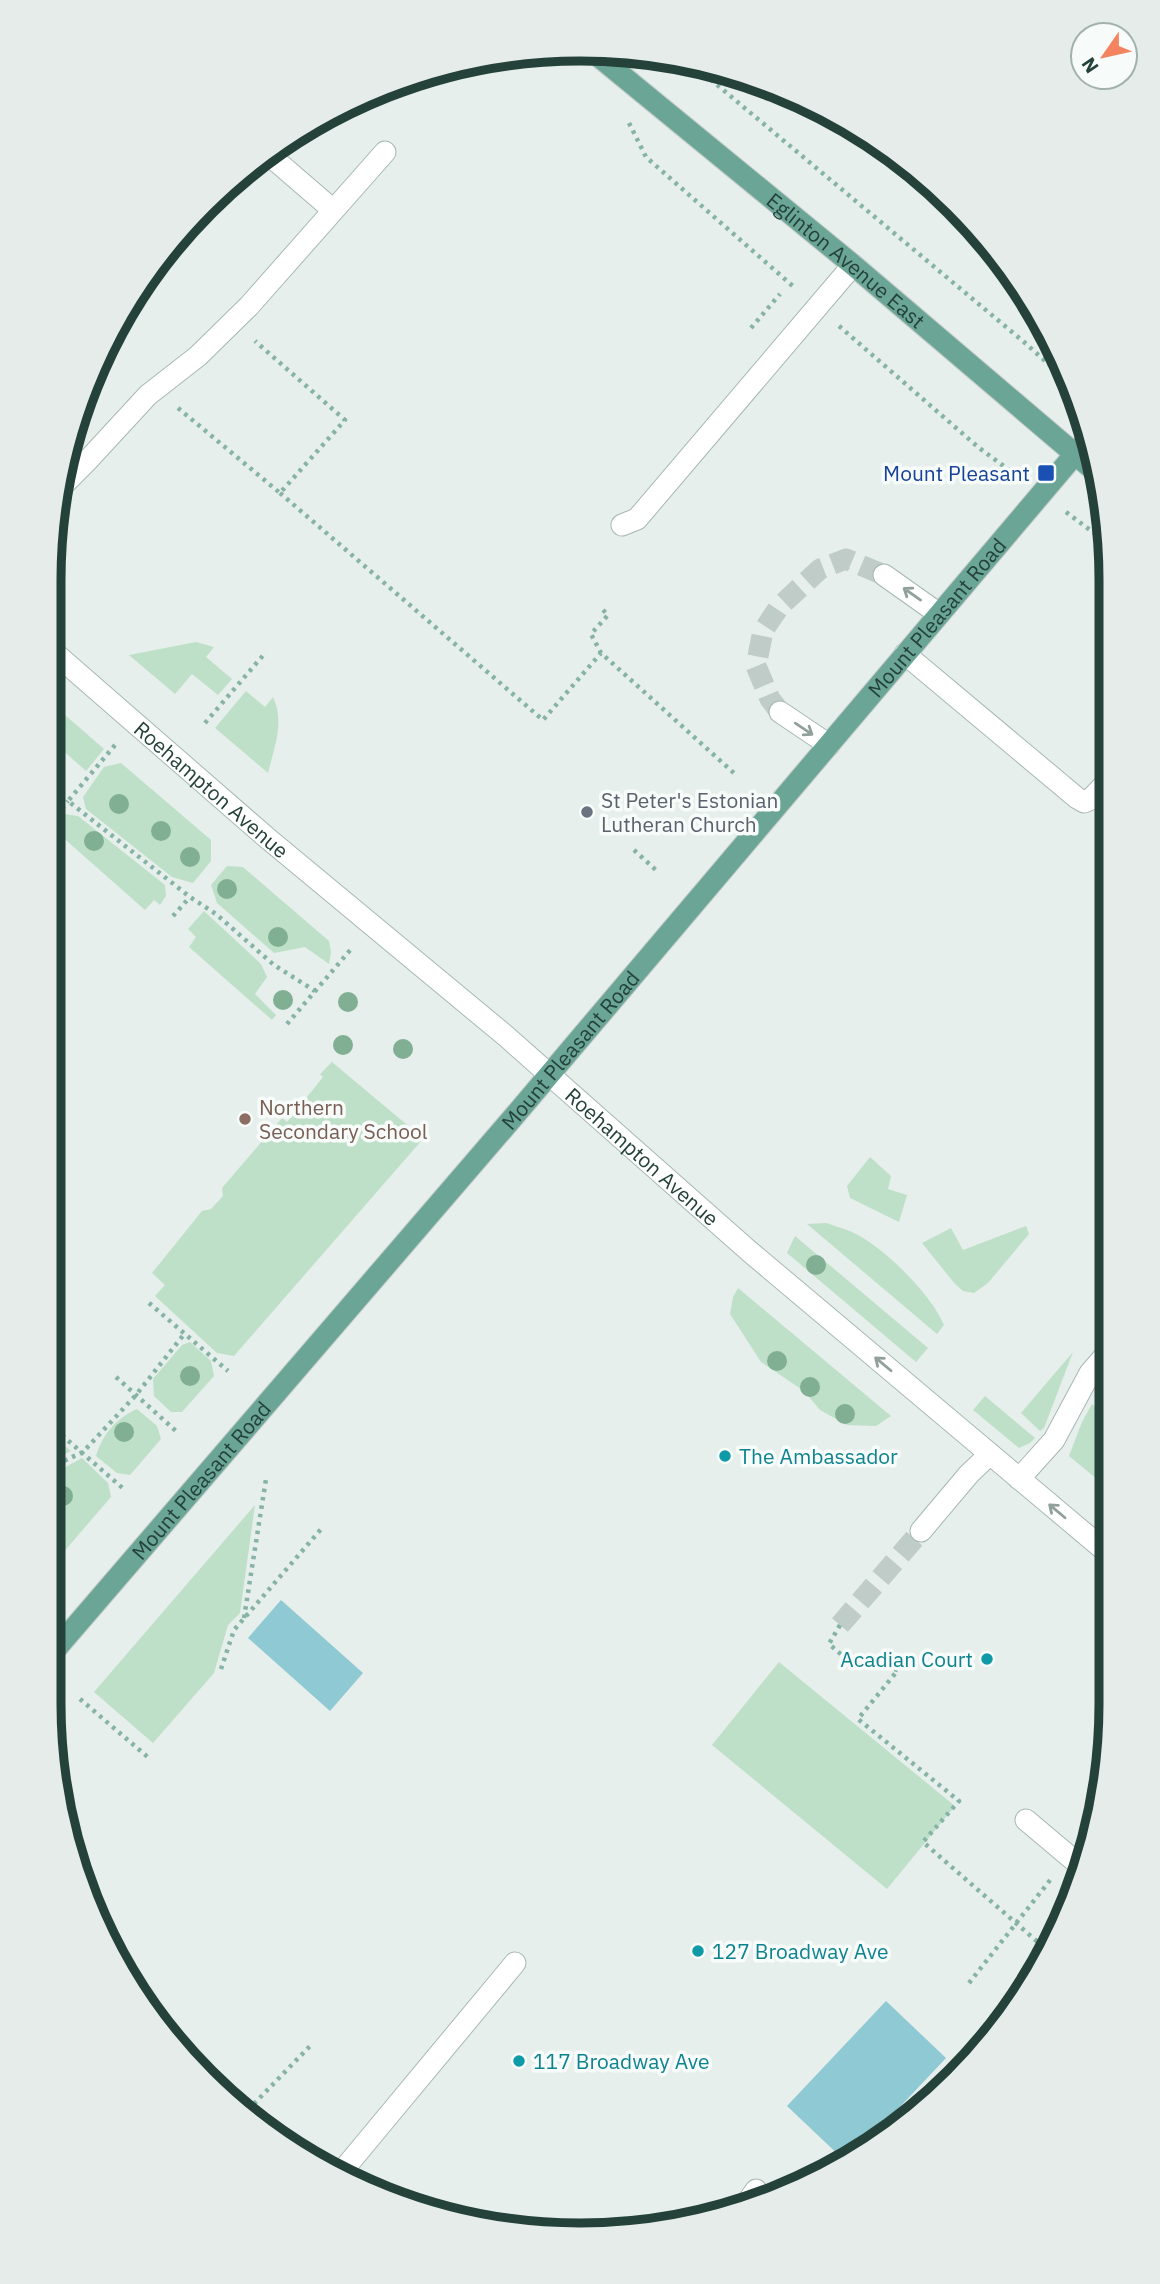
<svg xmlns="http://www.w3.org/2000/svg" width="1160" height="2284" viewBox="0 0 1160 2284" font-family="'IBM Plex Sans',sans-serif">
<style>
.green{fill:#bfe0c8}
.water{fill:#8ec9d4}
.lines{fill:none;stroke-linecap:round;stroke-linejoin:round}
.minor-tunnel{stroke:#bfccc8;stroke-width:21;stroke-dasharray:21 10;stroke-linecap:butt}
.minor-casing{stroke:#a8b8b2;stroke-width:23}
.major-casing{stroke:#c2cac8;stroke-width:23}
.path{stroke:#86b3a5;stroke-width:4.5;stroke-dasharray:3.5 5;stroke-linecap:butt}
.minor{stroke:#fff;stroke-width:21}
.major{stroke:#6aa596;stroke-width:21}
.tree{fill:#80af93}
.oneway{stroke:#92a09c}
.transit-dot{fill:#1a4fb4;stroke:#f7fbf9;stroke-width:2.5}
.worship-dot{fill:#6b7280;stroke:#f7fbf9;stroke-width:2.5}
.education-dot{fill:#8d6e63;stroke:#f7fbf9;stroke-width:2.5}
.culture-dot{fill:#0f9aa8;stroke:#f7fbf9;stroke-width:2.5}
.labels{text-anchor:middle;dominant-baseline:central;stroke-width:7;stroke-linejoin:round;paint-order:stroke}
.street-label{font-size:21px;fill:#24423a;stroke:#f7fbf9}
.transit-label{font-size:21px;fill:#164399;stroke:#f7fbf9;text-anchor:end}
.worship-label{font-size:21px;fill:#5b616d;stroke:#f7fbf9;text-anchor:start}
.education-label{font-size:21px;fill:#785e54;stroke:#f7fbf9;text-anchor:start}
.culture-label{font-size:21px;fill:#0d838f;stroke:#f7fbf9;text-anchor:start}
.rim{fill:none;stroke:#24423a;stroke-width:9}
</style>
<rect width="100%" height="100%" fill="#e6efeb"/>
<g class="green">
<path d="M196 642 214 647 206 657 232 679 218 695 192 674 175 694 129 655Z"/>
<path d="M246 691 265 707 273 697C285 722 274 748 268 773L215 728Z"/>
<path d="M65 715 104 749 86 771 50 739V720Z"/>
<path d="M121 763 211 840V861L193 883 172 877 86 809 83 797 104 767Z"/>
<path d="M64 814 78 816 165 885 166 896 160 905 154 900 145 910 59 834 62 832 57 827Z"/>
<path d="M227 866 243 867 329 941 331 952 329 964 305 947 274 953 217 903 211 885Z"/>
<path d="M204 911 261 964 267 977 255 994 276 1015 272 1020 189 947 196 937 188 929Z"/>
<path d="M332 1062 412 1129 422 1140 234 1356 217 1353 155 1296 165 1285 152 1273 202 1211 211 1209 223 1196 222 1188 282 1118 287 1122 323 1077 320 1074Z"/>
<path d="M870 1157 891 1176 888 1189 907 1195 899 1222 850 1198 847 1186Z"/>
<path d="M826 1223C834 1226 843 1228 852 1232 883 1246 931 1294 944 1325L937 1334 807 1224Z"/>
<path d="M1026 1226 1029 1234 988 1283 974 1293 963 1291 955 1284 922 1243 951 1228 963 1250Z"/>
<path d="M795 1236 928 1348 916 1362 787 1253Z"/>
<path d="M738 1288 891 1416 876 1426 847 1425 820 1410 804 1391 761 1362 730 1314 733 1297Z"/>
<path d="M190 1342 211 1361 214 1376 182 1412H171L154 1396 153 1379 182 1345Z"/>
<path d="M1073 1352 1044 1428 1040 1431 1021 1413Z"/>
<path d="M985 1396 1035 1438 1030 1443 1019 1448 973 1410Z"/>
<path d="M1092 1404 1109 1419V1474L1098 1480 1069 1456 1082 1422Z"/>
<path d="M137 1409 157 1426 161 1439 130 1475 117 1473 96 1456C102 1434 117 1418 137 1409Z"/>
<path d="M49 1433 71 1451 49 1462Z"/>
<path d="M82 1458 108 1483 111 1497 49 1569V1476Z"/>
<path d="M255 1505 240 1613 228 1625 214 1673 153 1743 94 1692Z"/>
<path d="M779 1662 955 1806 887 1889 712 1745Z"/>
</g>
<g class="water">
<path d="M281 1600 363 1673 330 1711 248 1638Z"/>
<path d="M886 2001 946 2058 865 2144 844 2160 787 2106Z"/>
</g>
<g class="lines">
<g class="minor-tunnel">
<path d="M780 712 770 699 756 666 763 631 779 607 820 569 846 559 884 575"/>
<path d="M840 1625 921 1531"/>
</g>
<g class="minor-casing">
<g id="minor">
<path d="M268 154 333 210"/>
<path d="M60 488 88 460 148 395 198 356 249 306 385 152"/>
<path d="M622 525 637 519 853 265"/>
<path d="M884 575 939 614"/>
<path id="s1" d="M50 649 266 837 507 1037 749 1251 1109 1554"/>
<path d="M905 654 1077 798 1084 802 1091 799 1107 782"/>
<path d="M780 712 829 745"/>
<path d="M1019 1479 1054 1440 1090 1373 1109 1351"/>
<path d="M921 1531 969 1474 990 1454"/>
<path d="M1026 1820 1083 1868"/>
<path d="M339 2175 515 1963"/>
<path d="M749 2200 756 2190"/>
</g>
</g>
<g class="major-casing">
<g id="major">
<path id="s2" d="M592 51 853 265 1096 472"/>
<path id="s3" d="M49 1657 516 1114 1087 440"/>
</g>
</g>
<g class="path">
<path d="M691 63 1024 342 1073 386"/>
<path d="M629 123 646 157 795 288"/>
<path d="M839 326 978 447 1017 476"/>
<path d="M751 328 780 294"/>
<path d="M178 408 280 493 345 420 255 341"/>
<path d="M280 493 543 720 601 653"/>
<path d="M1066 512 1106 542"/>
<path d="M603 610 608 615 591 634 601 653 735 774"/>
<path d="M205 723 266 652"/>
<path d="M115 745 68 801 190 897 216 914 274 965 315 991"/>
<path d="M51 822 68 801"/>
<path d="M634 850 657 871"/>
<path d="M173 916 190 897"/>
<path d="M287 1024 352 948"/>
<path d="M149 1303 228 1371"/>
<path d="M116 1377 176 1431"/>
<path d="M49 1424 126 1491"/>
<path d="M49 1468 83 1452 136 1395 185 1333"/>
<path d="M244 1618 266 1479"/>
<path d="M840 1625 829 1644 843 1656 898 1670 858 1719 959 1801 923 1842 1048 1951"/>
<path d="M221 1669 234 1630 322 1528"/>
<path d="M80 1699 150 1759"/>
<path d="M969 1983 1051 1879"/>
<path d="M966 2045 975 2053"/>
<path d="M248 2110 311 2045"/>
</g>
<use href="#minor" class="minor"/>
<use href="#major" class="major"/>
</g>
<g class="tree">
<circle cx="119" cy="804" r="10"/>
<circle cx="161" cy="831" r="10"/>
<circle cx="94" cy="841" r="10"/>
<circle cx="190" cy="857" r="10"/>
<circle cx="227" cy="889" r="10"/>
<circle cx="278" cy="937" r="10"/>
<circle cx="283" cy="1000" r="10"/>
<circle cx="348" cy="1002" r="10"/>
<circle cx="343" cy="1045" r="10"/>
<circle cx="403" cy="1049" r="10"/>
<circle cx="816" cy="1265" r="10"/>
<circle cx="777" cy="1361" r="10"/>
<circle cx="190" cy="1376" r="10"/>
<circle cx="810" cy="1387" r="10"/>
<circle cx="845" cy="1414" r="10"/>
<circle cx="124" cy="1432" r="10"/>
<circle cx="63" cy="1496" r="10"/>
</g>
<defs><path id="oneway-shaft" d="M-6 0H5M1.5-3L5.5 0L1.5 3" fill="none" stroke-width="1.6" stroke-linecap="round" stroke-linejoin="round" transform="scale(1.75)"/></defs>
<g class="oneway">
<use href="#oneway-shaft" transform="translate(912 594) rotate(-145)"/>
<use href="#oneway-shaft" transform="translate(804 729) rotate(34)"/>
<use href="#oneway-shaft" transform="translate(883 1364) rotate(-140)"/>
<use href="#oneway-shaft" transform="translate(1057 1511) rotate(-140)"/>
</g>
<rect class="transit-dot" x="1037" y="464" width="18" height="18" rx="3.5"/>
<circle class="worship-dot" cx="587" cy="812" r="7"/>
<circle class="education-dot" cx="245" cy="1119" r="7"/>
<g class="culture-dot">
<circle cx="725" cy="1456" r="7"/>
<circle cx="987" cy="1659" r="7"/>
<circle cx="698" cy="1951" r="7"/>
<circle cx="519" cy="2061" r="7"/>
</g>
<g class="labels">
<g class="street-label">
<text stroke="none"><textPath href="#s2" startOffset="329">Eglinton Avenue East</textPath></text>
<text stroke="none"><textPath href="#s3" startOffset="1367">Mount Pleasant Road</textPath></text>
<text stroke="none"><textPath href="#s1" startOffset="214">Roehampton Avenue</textPath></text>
<text stroke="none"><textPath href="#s3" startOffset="800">Mount Pleasant Road</textPath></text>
<text stroke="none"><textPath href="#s1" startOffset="780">Roehampton Avenue</textPath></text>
<text stroke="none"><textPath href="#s3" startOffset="233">Mount Pleasant Road</textPath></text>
</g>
<g class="transit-label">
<text x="1030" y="473">Mount Pleasant</text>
</g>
<g class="worship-label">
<text x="601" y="800">St Peter's Estonian<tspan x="601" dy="24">Lutheran Church</tspan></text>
</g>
<g class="education-label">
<text x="259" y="1107">Northern<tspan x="259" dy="24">Secondary School</tspan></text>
</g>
<g class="culture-label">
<text x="739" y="1456">The Ambassador</text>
<text x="973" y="1659" text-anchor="end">Acadian Court</text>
<text x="712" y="1951">127 Broadway Ave</text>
<text x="533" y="2061">117 Broadway Ave</text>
</g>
</g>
<path d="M0 0H1160V2284H0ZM580 61H580A519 519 0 0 1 1099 580V1704A519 519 0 0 1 580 2223H580A519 519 0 0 1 61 1704V580A519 519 0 0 1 580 61Z" fill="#e6ecea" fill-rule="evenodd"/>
<path class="rim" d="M580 61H580A519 519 0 0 1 1099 580V1704A519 519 0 0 1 580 2223H580A519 519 0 0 1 61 1704V580A519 519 0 0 1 580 61Z"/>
<g transform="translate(1104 56) rotate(236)"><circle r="33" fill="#f7fbf9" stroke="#a3b1ad" stroke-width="2"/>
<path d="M0-5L12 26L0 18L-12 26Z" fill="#f4845f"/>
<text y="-10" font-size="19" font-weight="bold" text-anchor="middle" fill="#24423a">N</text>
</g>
</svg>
